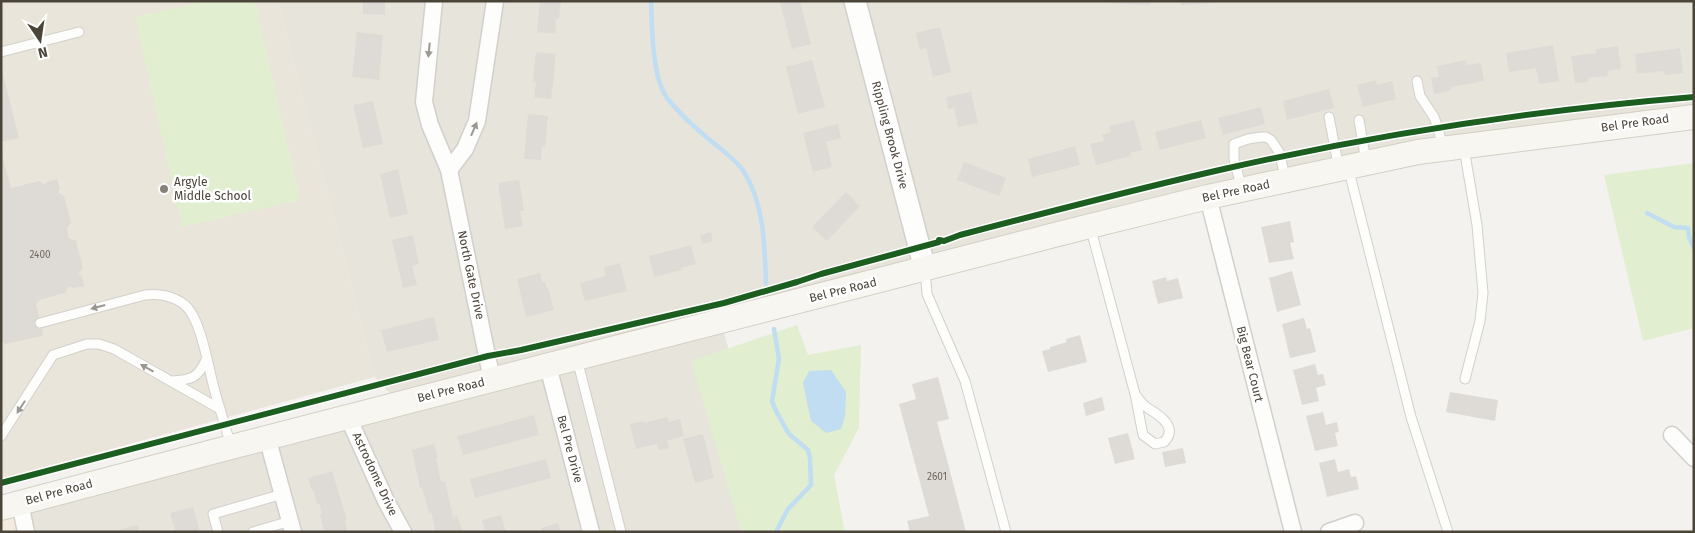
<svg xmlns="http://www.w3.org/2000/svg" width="1695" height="533" viewBox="0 0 1695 533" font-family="'Fira Sans',sans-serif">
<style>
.residential{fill:#e7e4dc}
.commercial{fill:#f3ebdf}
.education{fill:#eae5da}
.green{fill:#e1eecf}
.water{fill:#c0ddf1}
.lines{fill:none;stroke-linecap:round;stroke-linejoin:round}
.stream{stroke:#c0ddf1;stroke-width:4.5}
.building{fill:#dedbd6}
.service-casing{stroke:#d2d0cb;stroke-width:11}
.minor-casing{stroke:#d2d0cb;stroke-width:19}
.tertiary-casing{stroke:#d2d0cb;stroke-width:24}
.secondary-casing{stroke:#d3cfc5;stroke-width:26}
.service{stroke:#fdfdfc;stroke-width:9}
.minor{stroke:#fdfdfc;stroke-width:16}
.tertiary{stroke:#fdfdfc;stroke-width:21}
.secondary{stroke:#f7f6f1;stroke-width:24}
.cycleway-casing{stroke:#fff;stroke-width:9}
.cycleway{stroke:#1b5e20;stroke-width:6}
.oneway{fill:#9b9791}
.poi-dot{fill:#868178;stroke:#fff;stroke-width:2}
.labels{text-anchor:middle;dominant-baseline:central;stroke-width:5;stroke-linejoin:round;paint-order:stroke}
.number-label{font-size:10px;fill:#706a61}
.street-label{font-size:12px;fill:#4b4439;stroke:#fff}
.poi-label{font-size:12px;fill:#4b4439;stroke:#fff;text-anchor:start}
</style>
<rect width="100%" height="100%" fill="#f4f2ee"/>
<path class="residential" d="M278 1H1694V117L1418 152 721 322 779 532H25L20 503 399 404 375 377Z"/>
<path class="commercial" d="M20 503 26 532H1V508Z"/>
<path class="education" d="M1 1H278L375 377 1 479Z"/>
<g class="green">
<path d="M206 1H255L300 200 182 227 135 17Z"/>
<path d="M1694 163V328L1643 341 1604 175Z"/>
<path d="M797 325 808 355 861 345 859 428 834 475 845 532H741L691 361Z"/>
</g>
<path class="water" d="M831 370 846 392 845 416 841 429 826 433 811 421 803 383 809 371Z"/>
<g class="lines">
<g class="stream">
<path d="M651 1C652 27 652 77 667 98 678 112 692 125 705 136 718 147 732 156 742 169 764 201 765 247 766 284"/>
<path d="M1647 213 1674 227 1688 228 1689 237 1694 248"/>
<path d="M774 329 779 359 772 401 776 411 789 434 808 450 810 458 811 485 788 509 776 532"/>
</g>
</g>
<g class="building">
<path d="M363 1H385V15L363 14Z"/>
<path d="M540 1H561L559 19H556L555 34 537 32Z"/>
<path d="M783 1H800L811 44 792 49 780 2Z"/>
<path d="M1110 1H1150V5L1110 3Z"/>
<path d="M1181 1H1216V3L1181 5Z"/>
<path d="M940 27 951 72 933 77 926 48 920 50 916 33Z"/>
<path d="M357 32 383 35 379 80 352 77Z"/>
<path d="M1553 45 1559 81 1539 84 1536 68 1509 72 1506 53Z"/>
<path d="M1618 46 1621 69 1607 71 1608 76 1588 78V82L1575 83 1571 56 1596 53V49Z"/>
<path d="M1680 48 1683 73 1665 75 1664 71 1637 74 1635 54Z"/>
<path d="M536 52 556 54 551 99 534 97 536 82H533Z"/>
<path d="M812 60 825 107 798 114 786 67Z"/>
<path d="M1466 60 1467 65 1481 63 1484 81 1451 87V91L1434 94 1431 78 1439 77 1437 66Z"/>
<path d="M1 67 19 138 1 142Z"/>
<path d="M1376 80 1377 85 1392 81 1396 99 1363 107 1357 85Z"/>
<path d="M1329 89 1334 108 1287 120 1283 101Z"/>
<path d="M971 92 978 123 958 127 954 108 948 109 946 97Z"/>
<path d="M373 101 383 144 363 148 353 105Z"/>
<path d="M1261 107 1265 124 1223 135 1218 118Z"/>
<path d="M528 114 548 116 545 147H542L541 160 524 159Z"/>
<path d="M1134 120 1142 150 1130 153 1131 156 1096 165 1090 144 1104 141 1102 135 1111 132 1109 126Z"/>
<path d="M1201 120 1206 138 1160 150 1155 132Z"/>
<path d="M838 124 841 138 826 142 832 167 813 172 803 133Z"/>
<path d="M1075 146 1080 165 1032 177 1028 159Z"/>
<path d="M1 151 11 188 39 181 45 185 47 182 57 179 60 189 58 192 64 196 71 222 67 229 69 238 76 241 83 268 78 274 82 276 84 286 74 288 69 286 65 293 39 300 36 304 43 332 42 336 5 344 3 342 1 335Z"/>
<path d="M964 162 1006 178 999 196 957 180Z"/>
<path d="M398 169 408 214 390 218 380 174Z"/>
<path d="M519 180 524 211H520L523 226 505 229 498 183Z"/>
<path d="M846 192 860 206 827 241 812 227Z"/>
<path d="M1290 221 1294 242 1290 243 1294 259 1269 263 1261 227Z"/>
<path d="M711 232 713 241 702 244 700 235Z"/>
<path d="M413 235 419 264 412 266 417 285 403 288 392 240Z"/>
<path d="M691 245 696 264 681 268V270L654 277 649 256Z"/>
<path d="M620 263 627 291 585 301 580 283 606 276 604 267Z"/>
<path d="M1292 271 1301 305 1277 312 1269 278Z"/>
<path d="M540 273 542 282H545L547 288H548L554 310 526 317 517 279Z"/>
<path d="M1166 277 1167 281 1178 278 1183 298 1158 304 1152 281Z"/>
<path d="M434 317 439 340 387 352 381 330Z"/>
<path d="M1304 318 1307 329 1310 328 1316 352 1290 358 1282 324Z"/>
<path d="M1080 335 1087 362 1048 372 1042 351 1050 349V347L1067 342 1066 339Z"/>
<path d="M1315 364 1318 375 1323 374 1326 385 1316 388 1319 401 1302 405 1293 370Z"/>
<path d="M938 377 949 419 937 422 966 532H910L907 521 929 516 899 404 916 399 912 384Z"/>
<path d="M1450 392 1498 400 1495 421 1446 412Z"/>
<path d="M1102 397 1105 410 1086 416 1083 403Z"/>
<path d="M1323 412 1326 425 1337 422 1339 432 1335 433 1338 446 1315 451 1306 416Z"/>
<path d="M534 415 539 435 463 455 457 436Z"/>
<path d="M667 417 669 422 680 419 684 436 667 441 669 448 659 450 657 444 636 449 630 424 643 421 644 423Z"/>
<path d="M1128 433 1135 459 1115 464 1108 438Z"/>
<path d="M703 434 714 478 695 483 683 439Z"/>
<path d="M434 444 438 458H436L441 482 445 481 453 517 457 516 463 532H436L431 512 429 513 422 487 420 488 412 450Z"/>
<path d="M1183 448 1186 463 1165 467 1162 452Z"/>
<path d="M546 459 551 478 475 498 470 479Z"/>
<path d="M1335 459 1338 472 1349 469 1351 477 1356 476 1359 489 1327 497 1319 463Z"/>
<path d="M332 471 347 520 345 521 348 532H324L320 514 322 513 319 503 317 504 314 491H312L308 478Z"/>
<path d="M193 507 200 532H176L170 513Z"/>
<path d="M501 515 506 532H485L482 520Z"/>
<path d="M558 523 561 532H542L541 528Z"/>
<path d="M138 525 140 532H114V531Z"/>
</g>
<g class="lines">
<g class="service-casing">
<g id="service">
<path d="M1 52 79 32"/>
<path d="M1417 81 1420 96 1434 117 1438 128 1443 149"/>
<path d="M1329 117 1339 169"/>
<path d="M1359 120 1366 162"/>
<path d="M1464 148 1477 225 1483 293 1480 321 1465 379"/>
<path d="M1348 167 1411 417 1448 532"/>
<path d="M1242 190 1234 159V144L1248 139 1261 137H1266L1271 140 1279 152 1286 180"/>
<path d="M1090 226 1135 394C1139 400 1143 405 1149 409 1161 416 1178 428 1164 442L1155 444 1143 435 1135 394"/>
<path d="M925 269 927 294 965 381 1006 532"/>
<path d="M40 323 145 295C158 293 174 296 185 305 201 319 208 366 214 388 219 408 226 427 231 447"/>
<path d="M577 359 621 532"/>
<path d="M172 381C191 380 198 378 206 360"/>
<path d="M1 436 53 355 87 344H99L114 349 220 409"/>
<path d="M218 532 213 514 283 494"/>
<path d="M253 532 290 521"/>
</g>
</g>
<g class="minor-casing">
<g id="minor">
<path d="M434 1 424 102 430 125 449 170 492 380"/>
<path d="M449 170 465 149 477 121 495 1"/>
<path d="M1208 197 1293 532"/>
<path d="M548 366 591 532"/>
<path d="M348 417 386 501 403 532"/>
<path d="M1672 435 1694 458"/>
<path d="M267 437 293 532"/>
<path d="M20 503 26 532"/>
<path d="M1329 532 1355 523"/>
</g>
</g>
<g class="tertiary-casing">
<path id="tertiary" d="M855 1 925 269"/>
</g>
<g class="secondary-casing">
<path id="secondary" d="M1 508 231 447 1070 231 1208 197 1418 152 1694 117"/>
</g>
<use href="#service" class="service"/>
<use href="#minor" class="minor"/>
<use href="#tertiary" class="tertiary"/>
<use href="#secondary" class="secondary"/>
<g class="cycleway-casing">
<path id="cycleway" d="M1 483 488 356 521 350 724 303 797 282 821 274 939 242V240L944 241 960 235C1048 212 1136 189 1224 169 1379 134 1536 110 1694 97"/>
</g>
<use href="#cycleway" class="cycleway"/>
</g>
<defs><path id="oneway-solid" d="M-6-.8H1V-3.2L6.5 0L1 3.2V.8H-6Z" transform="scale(1.25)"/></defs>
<g class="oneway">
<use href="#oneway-solid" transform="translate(429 50) rotate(96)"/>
<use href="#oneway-solid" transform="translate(474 129) rotate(-67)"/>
<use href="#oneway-solid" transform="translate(98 307) rotate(165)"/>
<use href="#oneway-solid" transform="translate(147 368) rotate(-151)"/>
<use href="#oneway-solid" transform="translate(21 407) rotate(123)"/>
</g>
<circle class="poi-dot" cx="164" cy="189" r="5"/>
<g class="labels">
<g class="number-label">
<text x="40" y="255">2400</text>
<text x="937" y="477">2601</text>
</g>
<g class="street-label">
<text transform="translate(1635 123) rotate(-8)">Bel Pre Road</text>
<text transform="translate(890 135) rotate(75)">Rippling Brook Drive</text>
<text transform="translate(1236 191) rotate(-12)">Bel Pre Road</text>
<text transform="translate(471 275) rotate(78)">North Gate Drive</text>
<text transform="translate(843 290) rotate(-14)">Bel Pre Road</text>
<text transform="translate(1250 364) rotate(76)">Big Bear Court</text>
<text transform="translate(451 390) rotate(-14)">Bel Pre Road</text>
<text transform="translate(570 449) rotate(75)">Bel Pre Drive</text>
<text transform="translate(375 474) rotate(65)">Astrodome Drive</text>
<text transform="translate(59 492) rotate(-15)">Bel Pre Road</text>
</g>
<g class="poi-label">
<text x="174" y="182">Argyle<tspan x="174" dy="14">Middle School</tspan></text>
</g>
</g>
<rect width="1695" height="533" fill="none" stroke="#4b4439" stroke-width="5"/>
<g transform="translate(40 40) rotate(167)" stroke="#ffffff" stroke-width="4" paint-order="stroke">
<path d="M0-4L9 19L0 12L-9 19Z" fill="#4b4439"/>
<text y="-8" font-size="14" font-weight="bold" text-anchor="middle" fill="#4b4439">N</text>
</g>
</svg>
